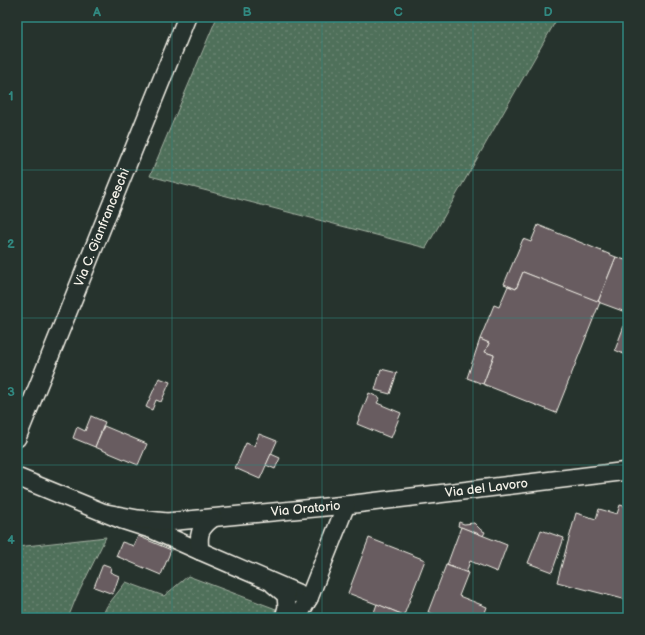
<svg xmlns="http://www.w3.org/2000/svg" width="645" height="635" viewBox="0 0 645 635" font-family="'Balsamiq Sans',sans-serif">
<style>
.grass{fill:url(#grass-dots);stroke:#a2b0a1}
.building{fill:#675c60;stroke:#f4f1e8}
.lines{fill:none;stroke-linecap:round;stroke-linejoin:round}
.minor-casing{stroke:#f4f1e8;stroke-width:20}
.minor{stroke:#26332d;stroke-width:17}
.grid{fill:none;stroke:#318880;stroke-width:1;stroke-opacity:0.55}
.labels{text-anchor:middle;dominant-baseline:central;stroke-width:4;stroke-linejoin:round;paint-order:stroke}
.street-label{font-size:13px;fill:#f4f1e8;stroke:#26332d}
.neatline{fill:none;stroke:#318880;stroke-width:1.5}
.grid-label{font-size:13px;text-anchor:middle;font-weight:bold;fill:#318880}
</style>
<defs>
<pattern id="grass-dots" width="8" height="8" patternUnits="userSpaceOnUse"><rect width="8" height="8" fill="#50705a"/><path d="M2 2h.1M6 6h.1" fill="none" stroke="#6a8572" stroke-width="1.8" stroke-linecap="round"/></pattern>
</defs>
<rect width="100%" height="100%" fill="#26332d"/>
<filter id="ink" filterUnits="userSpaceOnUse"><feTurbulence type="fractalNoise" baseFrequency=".025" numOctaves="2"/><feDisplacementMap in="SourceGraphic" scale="8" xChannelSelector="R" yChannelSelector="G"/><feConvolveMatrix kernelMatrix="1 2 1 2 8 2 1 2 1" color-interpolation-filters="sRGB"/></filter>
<g filter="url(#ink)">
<g class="grass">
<path d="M217 17H558L426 248 150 176Z"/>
<path d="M106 537 76 598 68 618H17V547Z"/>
<path d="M188 576 276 609 272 618H101L107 606 126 582 164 596Z"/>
</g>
<g class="building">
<path d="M538 225 616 257 598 302 523 272 516 289 504 284 523 239 531 242Z"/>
<path d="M616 257 628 261V313L598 302Z"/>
<path d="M523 272 600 302 556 413 483 384 494 355 485 352 489 343 480 339 494 305 499 307 508 286 516 289Z"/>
<path d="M628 315V356L615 350Z"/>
<path d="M480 339 489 343 485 352 494 355 483 384 467 378Z"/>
<path d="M381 369 397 373 390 394 375 390Z"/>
<path d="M159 378 170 382 161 402 156 400 152 410 146 407Z"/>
<path d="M369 393 380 398 377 403 401 413 391 438 357 424Z"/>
<path d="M91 416 105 422 95 447 73 438 77 427 85 431Z"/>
<path d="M104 426 147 444 138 465 95 447Z"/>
<path d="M259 434 277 441 260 479 235 468 246 443 254 446Z"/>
<path d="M271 454 280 458 275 469 266 465Z"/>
<path d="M620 505 628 507V595L627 600 557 582 576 513 596 519 599 509 617 514Z"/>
<path d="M459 522 464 524 474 523 481 530 485 532 483 536 458 526Z"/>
<path d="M461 527 507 545 497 572 470 561 466 573 447 565Z"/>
<path d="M541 530 564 538 552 572 528 563Z"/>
<path d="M138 536 171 550 161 575 116 556 122 542 134 546Z"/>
<path d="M369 538 425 560 404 615 348 593Z"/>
<path d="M103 564 111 567 110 572 119 576 113 594 94 587Z"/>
<path d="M446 565 468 573 459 596 487 607 483 618H444L428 612Z"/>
<path d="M377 604 401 614 400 618H372Z"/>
</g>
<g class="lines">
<g class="minor-casing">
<g id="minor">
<path id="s1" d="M17 438 187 17"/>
<path d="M17 477 122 520 153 530 200 551"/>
<path id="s2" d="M106 513 138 519 167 522 346 505 628 471"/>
<path d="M213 518C199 528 198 535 200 551L309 598"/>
<path d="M273 584 286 595 287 607 284 618"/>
<path d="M297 618 309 598 346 505"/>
</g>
</g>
<use href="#minor" class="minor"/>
</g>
</g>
<path class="grid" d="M172 17V618M322 17V618M473 17V618M17 170H628M17 318H628M17 465H628"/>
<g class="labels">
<g class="street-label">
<text stroke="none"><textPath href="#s1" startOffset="227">Via C. Gianfranceschi</textPath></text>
<text stroke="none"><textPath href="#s2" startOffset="383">Via del Lavoro</textPath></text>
<text stroke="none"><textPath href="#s2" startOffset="201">Via Oratorio</textPath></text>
</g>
</g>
<rect width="645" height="635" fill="none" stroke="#26332d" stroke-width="44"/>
<rect x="22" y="22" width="601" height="591" class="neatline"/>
<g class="grid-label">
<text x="97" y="16">A</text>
<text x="247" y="16">B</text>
<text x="398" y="16">C</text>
<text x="548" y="16">D</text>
<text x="11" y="100">1</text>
<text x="11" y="248">2</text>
<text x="11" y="396">3</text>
<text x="11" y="544">4</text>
</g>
</svg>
